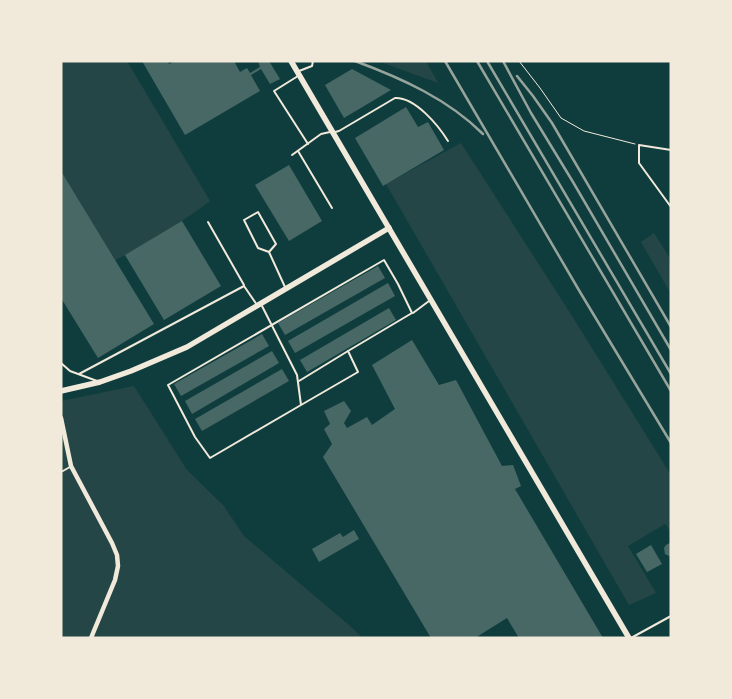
<svg xmlns="http://www.w3.org/2000/svg" width="732" height="699" viewBox="0 0 732 699" font-family="Manrope,sans-serif">
<style>
.green{fill:#244646}
.building{fill:#486865}
.lines{fill:none;stroke-linecap:round;stroke-linejoin:round}
.path{stroke:#f1e9da;stroke-width:1}
.service{stroke:#f1e9da;stroke-width:2}
.minor{stroke:#f1e9da;stroke-width:4.5}
.tertiary{stroke:#f1e9da;stroke-width:5.5}
.rail{stroke:#97a49c;stroke-width:2.5}
</style>
<rect width="100%" height="100%" fill="#0f3d3e"/>
<g class="green">
<path d="M61 61H127L210 201C180 223 149 245 115 260L61 171Z"/>
<path d="M378 61H426L438 83Z"/>
<path d="M461 143 572 316 671 475V532L665 524 628 546 656 593 629 605 386 184Z"/>
<path d="M654 233 671 260V294L641 242Z"/>
<path d="M134 386 187 470 223 505 244 536 349 625 363 638H61V401Z"/>
</g>
<g class="building">
<path d="M142 61H168L169 64 175 61H234L240 72 247 68 250 73 260 67 258 61H269L280 79 270 84 261 69 251 75 260 91 185 135Z"/>
<path d="M352 69 391 90 344 118 325 85Z"/>
<path d="M406 107 418 127 428 122 444 150 383 186 355 138Z"/>
<path d="M289 165 322 221 289 241 255 185Z"/>
<path d="M61 171 154 324 98 358 61 298Z"/>
<path d="M182 221 221 286 164 320 125 255Z"/>
<path d="M378 266 385 278 285 335 278 323Z"/>
<path d="M388 283 395 296 295 353 288 341Z"/>
<path d="M389 308 396 320 307 372 300 360Z"/>
<path d="M262 334 269 346 181 396 174 384Z"/>
<path d="M412 340 439 385 456 380 502 466 513 465 521 486 515 489 603 638H519L507 618 475 638H431L323 457 332 444 324 429 330 424 324 411 344 401 351 411 344 423 347 428 367 417 372 425 395 409 372 365Z"/>
<path d="M272 351 279 363 192 414 185 401Z"/>
<path d="M282 369 289 381 202 431 195 419Z"/>
<path d="M354 530 359 539 319 562 312 549 340 533 343 537Z"/>
<path d="M670 543 671 544V556H669L665 554 664 548 666 545Z"/>
<path d="M651 545 662 564 647 572 636 554Z"/>
</g>
<g class="lines">
<path class="path" d="M519 61 540 88 561 118 584 131 635 144"/>
<g class="service">
<path d="M299 71 312 66 313 61"/>
<path d="M298 76 274 91 308 144"/>
<path d="M335 132 339 131 395 98C415 97 438 125 448 141"/>
<path d="M671 150 639 145V163L671 207"/>
<path d="M298 151 332 208"/>
<path d="M292 155 321 134 330 132"/>
<path d="M208 222 244 285"/>
<path d="M269 252 276 244 258 212 244 220 258 248 269 252 285 287"/>
<path d="M262 306 297 375 301 405 358 372 348 351 412 313 398 284 384 260 168 385 195 437 210 458 301 405"/>
<path d="M413 313 429 301"/>
<path d="M61 363 70 371 97 381"/>
<path d="M79 374 244 286 257 305"/>
<path d="M299 381 348 351"/>
<path d="M61 472 70 467"/>
<path d="M631 638 671 616"/>
</g>
<path class="minor" d="M61 418 71 466 112 543 117 555 118 566 115 580 91 638"/>
<g class="tertiary">
<path d="M291 61 629 638"/>
<path d="M61 391 100 382 131 371 187 347 389 228"/>
</g>
<g class="rail">
<path d="M355 61C401 78 448 99 483 134"/>
<path d="M445 61 580 292 671 443"/>
<path d="M477 61 671 391"/>
<path d="M487 61 671 374"/>
<path d="M503 61 531 113 573 182 671 350"/>
<path d="M517 76 533 96 552 123 671 327"/>
</g>
</g>
<rect width="732" height="699" fill="none" stroke="#f1e9da" stroke-width="125"/>
</svg>
